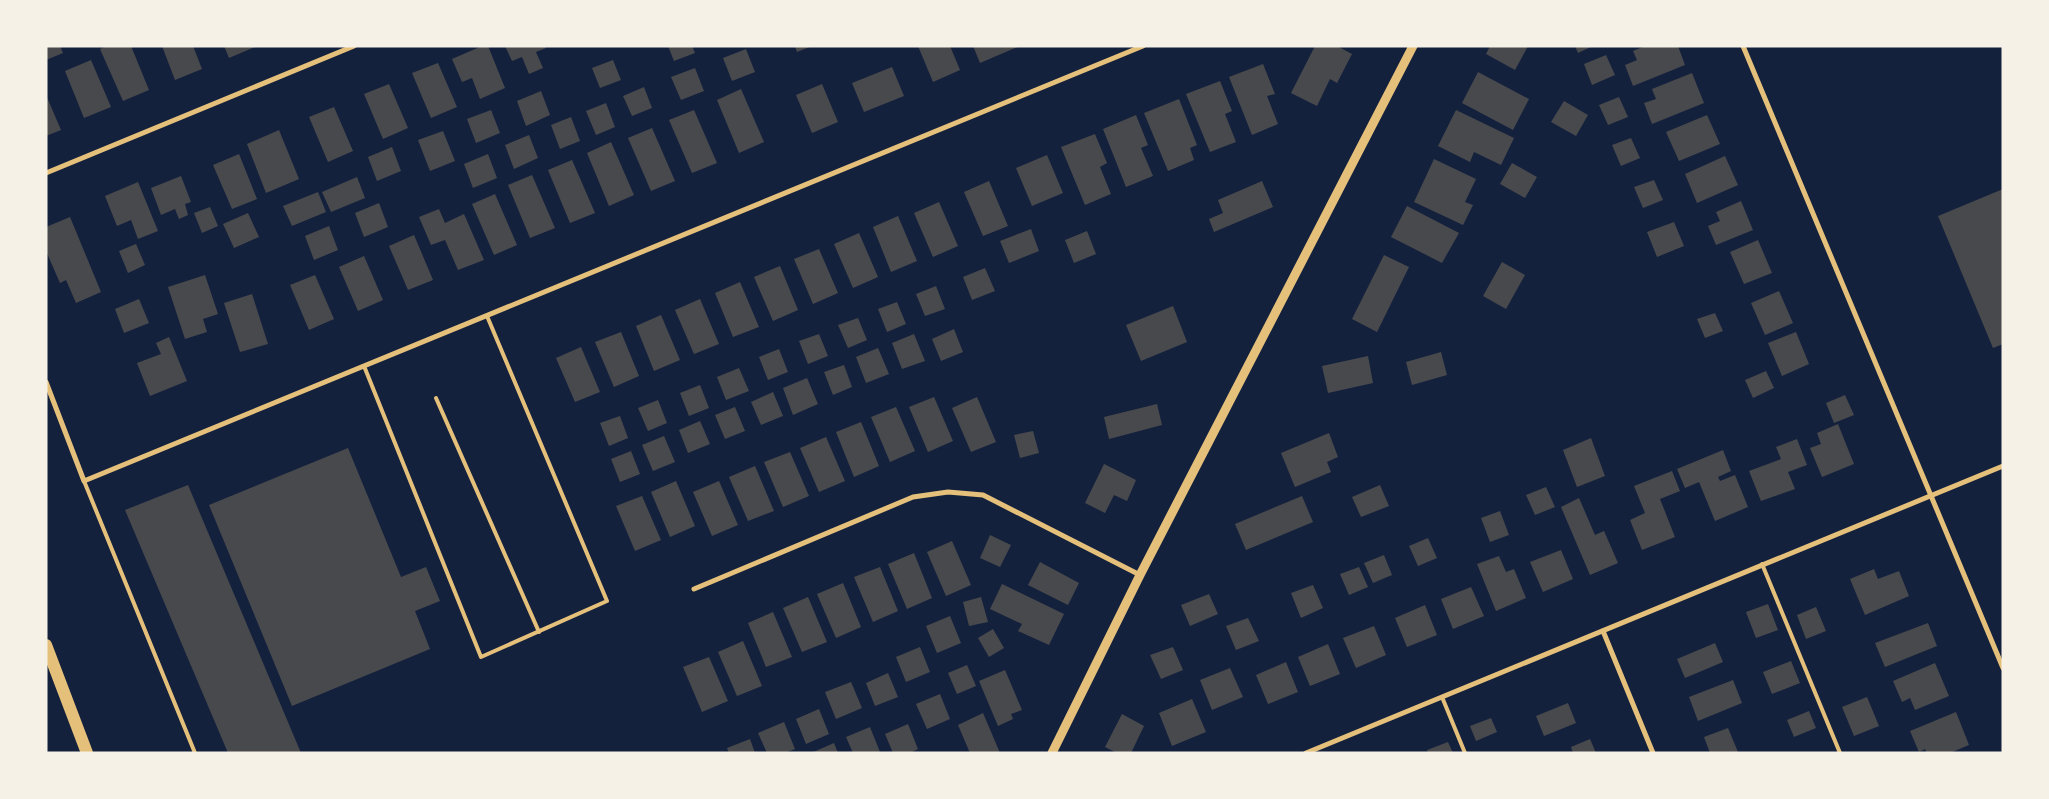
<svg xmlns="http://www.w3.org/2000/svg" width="2049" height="799" viewBox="0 0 2049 799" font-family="'PT Sans',sans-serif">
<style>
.building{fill:#48494c}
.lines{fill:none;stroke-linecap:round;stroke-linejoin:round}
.service{stroke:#e5c07b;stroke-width:4}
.minor{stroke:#e5c07b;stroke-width:5}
.tertiary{stroke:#e5c07b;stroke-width:9}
.primary{stroke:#e5c07b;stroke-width:12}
</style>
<rect width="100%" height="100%" fill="#14213d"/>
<g class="building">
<path d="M46 46H60L63 53 46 60Z"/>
<path d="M106 46H131L149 90 123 101 100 49Z"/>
<path d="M162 46H193L202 69 175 80Z"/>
<path d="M224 46H257L229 58Z"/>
<path d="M482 46H488L505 88 480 99 472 78 462 82 452 59Z"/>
<path d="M505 46H545L546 48 536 52 543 68 529 74 522 57 512 61Z"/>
<path d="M668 46H692L695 53 674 61Z"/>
<path d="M795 46H812L797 52Z"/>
<path d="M918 46H950L960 70 933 82Z"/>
<path d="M973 46H1020L980 63Z"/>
<path d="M1315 46H1337L1352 54 1337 83 1330 79 1317 106 1291 93Z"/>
<path d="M1490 46H1528L1515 70 1486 54Z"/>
<path d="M1575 46H1593L1578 53Z"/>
<path d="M1645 46H1678L1685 65 1633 86 1625 65 1637 60 1633 51Z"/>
<path d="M746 49 755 72 732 81 723 58Z"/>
<path d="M1606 55 1615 75 1592 85 1584 64Z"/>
<path d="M91 60 111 107 84 118 65 71Z"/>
<path d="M613 60 621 80 600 88 592 68Z"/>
<path d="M438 63 457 107 431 118 412 73Z"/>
<path d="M1263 64 1275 94 1267 96 1278 124 1252 135 1229 77Z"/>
<path d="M892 67 904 96 864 112 852 83Z"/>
<path d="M695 68 704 91 681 100 671 77Z"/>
<path d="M1478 72 1529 99 1513 130 1462 103Z"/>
<path d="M1692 73 1704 103 1652 124 1644 103 1656 99 1652 89Z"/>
<path d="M1220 81 1232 111 1225 114 1236 142 1210 152 1186 94Z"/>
<path d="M389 84 408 128 383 139 364 94Z"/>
<path d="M822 84 838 122 812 133 796 95Z"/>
<path d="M644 87 652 108 632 116 623 96Z"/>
<path d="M741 89 764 142 739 153 717 100Z"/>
<path d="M541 91 550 115 526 126 517 101Z"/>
<path d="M46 95 61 130 46 136Z"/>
<path d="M1619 97 1628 117 1608 125 1599 105Z"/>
<path d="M1179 99 1197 145 1190 148 1194 160 1168 171 1144 113Z"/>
<path d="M1564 101 1588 115 1576 136 1551 122Z"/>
<path d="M606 103 615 127 596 135 586 111Z"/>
<path d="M334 107 353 151 328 162 309 117Z"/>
<path d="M491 110 500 133 476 143 467 119Z"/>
<path d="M694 110 717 163 692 173 669 120Z"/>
<path d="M1456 110 1514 138 1501 165 1474 152 1470 162 1438 146Z"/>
<path d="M1136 115 1148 145 1141 148 1153 176 1126 187 1103 129Z"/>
<path d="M1707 115 1720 144 1679 161 1666 132Z"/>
<path d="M571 117 580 141 560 149 551 125Z"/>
<path d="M652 128 675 181 651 191 628 138Z"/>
<path d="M279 130 299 179 266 193 247 144Z"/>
<path d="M443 131 455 161 430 171 418 140Z"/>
<path d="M1095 134 1107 163 1100 167 1111 194 1085 205 1061 147Z"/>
<path d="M529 135 538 158 514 169 505 145Z"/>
<path d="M1631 138 1640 158 1621 166 1612 145Z"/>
<path d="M611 142 634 195 609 206 587 153Z"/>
<path d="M392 147 401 171 377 181 368 157Z"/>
<path d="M239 154 257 199 232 209 213 165Z"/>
<path d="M488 154 497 178 473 188 464 164Z"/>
<path d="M1047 155 1063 193 1032 206 1016 168Z"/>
<path d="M1725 156 1738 185 1697 203 1685 174Z"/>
<path d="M1434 159 1476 179 1465 202 1473 205 1463 225 1414 202Z"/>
<path d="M572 160 595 213 570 223 548 170Z"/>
<path d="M1512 163 1537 177 1525 198 1500 184Z"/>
<path d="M532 175 555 228 530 238 508 185Z"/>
<path d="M181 176 191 202 185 204 188 215 179 219 175 209 161 215 151 188Z"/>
<path d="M357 177 365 198 331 212 322 192Z"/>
<path d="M1654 180 1663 200 1643 208 1634 187Z"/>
<path d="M989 181 1008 226 983 236 964 192Z"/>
<path d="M1262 181 1273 207 1214 232 1209 219 1223 213 1218 200Z"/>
<path d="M138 182 158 231 138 239 131 220 117 226 105 196Z"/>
<path d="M2003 189V344L1993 348 1938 216Z"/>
<path d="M318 192 326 212 292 226 283 206Z"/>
<path d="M495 194 517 245 494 255 472 204Z"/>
<path d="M1741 201 1753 230 1716 245 1708 226 1720 221 1716 212Z"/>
<path d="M939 202 958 246 933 257 914 213Z"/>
<path d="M379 203 388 227 364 237 355 213Z"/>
<path d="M1407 206 1459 233 1442 263 1391 237Z"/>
<path d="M210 207 218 226 202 233 194 213Z"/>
<path d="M439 209 445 223 464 214 484 260 458 270 445 240 431 245 419 217Z"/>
<path d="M248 213 259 237 234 248 223 224Z"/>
<path d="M898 216 917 261 891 272 873 227Z"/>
<path d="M70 217 101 292 76 303 66 280 60 283 46 251V227Z"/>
<path d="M1674 222 1684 246 1657 257 1647 232Z"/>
<path d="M329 226 338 250 314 260 305 236Z"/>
<path d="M1031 229 1039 251 1009 263 1000 241Z"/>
<path d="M1087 231 1096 254 1074 263 1065 240Z"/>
<path d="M859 233 878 277 853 288 834 244Z"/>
<path d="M414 235 433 280 408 290 389 246Z"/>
<path d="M1758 240 1772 273 1744 284 1730 252Z"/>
<path d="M136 244 145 265 128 273 119 251Z"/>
<path d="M819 249 838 293 813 304 794 259Z"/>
<path d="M1384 255 1409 267 1377 332 1352 319Z"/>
<path d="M364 256 383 300 358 311 339 267Z"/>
<path d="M1502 262 1525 275 1506 309 1483 296Z"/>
<path d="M780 266 798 310 773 321 754 277Z"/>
<path d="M985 268 995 291 972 300 963 277Z"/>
<path d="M205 275 218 314 203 319 207 332 185 339 168 287Z"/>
<path d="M315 275 334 319 309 330 290 285Z"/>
<path d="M740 282 759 327 733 337 715 293Z"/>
<path d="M936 286 945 309 925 316 916 294Z"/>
<path d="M1779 291 1793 323 1765 335 1751 303Z"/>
<path d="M252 294 268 344 240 352 224 303Z"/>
<path d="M139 299 149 323 124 333 115 309Z"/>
<path d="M700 299 719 344 694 354 675 310Z"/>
<path d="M897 302 906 324 887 332 878 309Z"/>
<path d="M1173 306 1187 342 1141 361 1126 325Z"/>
<path d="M1715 313 1723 331 1705 338 1697 319Z"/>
<path d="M661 315 680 360 654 371 636 326Z"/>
<path d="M858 318 867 340 848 348 838 325Z"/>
<path d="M954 329 963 352 941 361 932 339Z"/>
<path d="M621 332 639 376 614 387 595 342Z"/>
<path d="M1796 332 1809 364 1782 376 1768 343Z"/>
<path d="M819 334 828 356 808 364 799 341Z"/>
<path d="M914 334 925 361 902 369 892 343Z"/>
<path d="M169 337 187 381 150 396 137 363 161 354 156 343Z"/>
<path d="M581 347 600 392 575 402 556 358Z"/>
<path d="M878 348 889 374 866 383 856 357Z"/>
<path d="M779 349 788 372 768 380 759 357Z"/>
<path d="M1441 352 1447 375 1412 385 1406 362Z"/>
<path d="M1368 356 1373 383 1328 393 1322 366Z"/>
<path d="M844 365 852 387 833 395 824 372Z"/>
<path d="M739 368 749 391 726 400 717 377Z"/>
<path d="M1766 371 1774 388 1753 398 1745 380Z"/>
<path d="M807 378 818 404 793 415 783 388Z"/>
<path d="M700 385 709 408 689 416 680 393Z"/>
<path d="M773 392 783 416 761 425 751 402Z"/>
<path d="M1845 395 1854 415 1834 423 1826 403Z"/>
<path d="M934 397 953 441 928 452 909 407Z"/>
<path d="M977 397 996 442 971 452 952 408Z"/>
<path d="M658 400 667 423 648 431 638 408Z"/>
<path d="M1157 404 1162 425 1109 439 1104 417Z"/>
<path d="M735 407 745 431 725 439 715 415Z"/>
<path d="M896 407 915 451 890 462 871 417Z"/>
<path d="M620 416 628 438 609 446 600 423Z"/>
<path d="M700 421 710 444 688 453 679 430Z"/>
<path d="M861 422 879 466 854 477 836 432Z"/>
<path d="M1838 424 1854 464 1822 477 1810 448 1821 444 1817 433Z"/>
<path d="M1033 431 1039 453 1020 458 1014 435Z"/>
<path d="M1329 433 1338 457 1327 462 1331 472 1295 487 1281 453Z"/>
<path d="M664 436 675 462 653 471 642 445Z"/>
<path d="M826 437 845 481 819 492 800 448Z"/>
<path d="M1591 438 1605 476 1577 487 1563 450Z"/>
<path d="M1797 439 1807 465 1788 472 1795 489 1761 501 1749 471 1781 459 1776 447Z"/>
<path d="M348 448 401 577 426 567 440 601 415 611 430 649 292 706 209 505Z"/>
<path d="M1723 450 1731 471 1718 477 1720 481 1735 475 1748 507 1715 521 1699 482 1685 488 1677 469Z"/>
<path d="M631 451 640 474 620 482 611 459Z"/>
<path d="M790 452 809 496 783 507 764 462Z"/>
<path d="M1104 464 1136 480 1127 501 1114 495 1105 513 1085 503Z"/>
<path d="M755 466 774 511 748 521 729 477Z"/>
<path d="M1672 471 1680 491 1660 499 1675 537 1642 550 1630 520 1645 513 1634 486Z"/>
<path d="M676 481 695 526 670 537 651 492Z"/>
<path d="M719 481 738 525 712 536 693 492Z"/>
<path d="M188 485 301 753H228L125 510Z"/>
<path d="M1380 485 1389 506 1361 517 1352 497Z"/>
<path d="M1546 487 1555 507 1535 515 1526 495Z"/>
<path d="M642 496 661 540 635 551 616 506Z"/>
<path d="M1302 496 1313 522 1246 550 1235 524Z"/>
<path d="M1579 498 1595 535 1604 531 1618 563 1590 575 1561 507Z"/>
<path d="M1500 511 1509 535 1490 542 1481 518Z"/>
<path d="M990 535 1011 545 1000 567 980 558Z"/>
<path d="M1428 538 1437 558 1418 566 1409 546Z"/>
<path d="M952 541 971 585 946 596 927 552Z"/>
<path d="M1561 550 1573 579 1543 592 1530 562Z"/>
<path d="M914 553 932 598 907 609 888 564Z"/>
<path d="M1384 555 1392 575 1373 583 1364 563Z"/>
<path d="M1499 556 1506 572 1514 569 1526 598 1496 611 1477 564Z"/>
<path d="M1040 562 1079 583 1068 605 1028 585Z"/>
<path d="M880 567 898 611 873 622 854 577Z"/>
<path d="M1359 567 1368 587 1349 595 1340 574Z"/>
<path d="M1874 569 1878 579 1899 571 1909 596 1865 615 1850 579Z"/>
<path d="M843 583 861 627 836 638 817 594Z"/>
<path d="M1002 584 1064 614 1049 645 1018 631 1022 624 990 609Z"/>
<path d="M1313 585 1323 608 1301 618 1291 593Z"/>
<path d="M1471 587 1484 616 1453 629 1441 599Z"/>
<path d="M1209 594 1218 614 1190 626 1181 605Z"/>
<path d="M808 597 827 642 802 652 783 608Z"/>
<path d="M981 597 988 622 969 626 963 602Z"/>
<path d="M1768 604 1778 630 1756 638 1746 612Z"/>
<path d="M1425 605 1437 635 1407 647 1395 618Z"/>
<path d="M1816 607 1826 631 1806 639 1797 615Z"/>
<path d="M773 612 792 657 766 667 748 623Z"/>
<path d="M950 616 961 643 937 653 926 626Z"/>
<path d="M1248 618 1259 641 1236 650 1226 626Z"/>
<path d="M1928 623 1937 646 1885 667 1875 643Z"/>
<path d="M1374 626 1386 655 1356 668 1343 638Z"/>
<path d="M993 629 1004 648 989 657 978 638Z"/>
<path d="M743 641 762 686 737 696 718 652Z"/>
<path d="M1715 643 1723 662 1685 678 1677 659Z"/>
<path d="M1328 644 1340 674 1310 686 1298 657Z"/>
<path d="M920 647 930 672 906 682 896 657Z"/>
<path d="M1173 647 1183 670 1161 679 1150 655Z"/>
<path d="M709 657 728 701 702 712 683 667Z"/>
<path d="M1791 661 1800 683 1772 694 1763 672Z"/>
<path d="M1286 662 1298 692 1268 704 1256 675Z"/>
<path d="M1935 663 1949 696 1915 710 1910 698 1902 702 1893 681Z"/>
<path d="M967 665 976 686 957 694 948 673Z"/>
<path d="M1230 668 1243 697 1212 710 1200 680Z"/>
<path d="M1005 670 1022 710 1011 714 1013 719 998 726 979 681Z"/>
<path d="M888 673 898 697 875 706 866 683Z"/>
<path d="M1733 680 1742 703 1698 721 1689 697Z"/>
<path d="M851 682 862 708 836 719 825 692Z"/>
<path d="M940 694 950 719 927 729 916 704Z"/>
<path d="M1867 697 1879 726 1854 736 1842 707Z"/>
<path d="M1192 699 1206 732 1172 746 1159 713Z"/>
<path d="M1568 703 1576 723 1544 736 1536 716Z"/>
<path d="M819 709 829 734 806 744 796 719Z"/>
<path d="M1809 711 1816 728 1794 737 1787 720Z"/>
<path d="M1956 712 1969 745 1950 753H1927L1925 749 1919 752 1910 731Z"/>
<path d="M983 713 1000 753H970L958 725Z"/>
<path d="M1122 714 1144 726 1131 753H1117L1105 747Z"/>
<path d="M1491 718 1497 732 1476 741 1470 726Z"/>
<path d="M784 722 795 749 785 753H767L758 733Z"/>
<path d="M908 724 918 749 910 753H893L885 734Z"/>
<path d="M870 727 880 752 853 753 846 737Z"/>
<path d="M1728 728 1738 752 1710 753 1704 737Z"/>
<path d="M750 739 755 753H729L727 748Z"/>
<path d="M1590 739 1596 753H1573L1571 747Z"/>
<path d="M1448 742 1453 753H1428L1427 750Z"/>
<path d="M834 743 838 753H811Z"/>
</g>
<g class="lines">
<g class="service">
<path d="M364 366 481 657 607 601 487 316"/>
<path d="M436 398 539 632"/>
<path d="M84 481 195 753"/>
<path d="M1762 564 1840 753"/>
<path d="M1442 697 1465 753"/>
</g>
<g class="minor">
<path d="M1743 46 2003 668"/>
<path d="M46 173 354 46"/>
<path d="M46 382 84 481 1143 46"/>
<path d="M694 589 913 497 948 492 983 495 1140 575"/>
<path d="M1603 631 1653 753"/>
<path d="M1306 753 2003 466"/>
</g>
<path class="tertiary" d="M1052 753 1140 575 1413 46"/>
<path class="primary" d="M46 645 87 753"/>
</g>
<rect width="2049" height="799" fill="none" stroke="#f6f1e7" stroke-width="95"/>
</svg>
